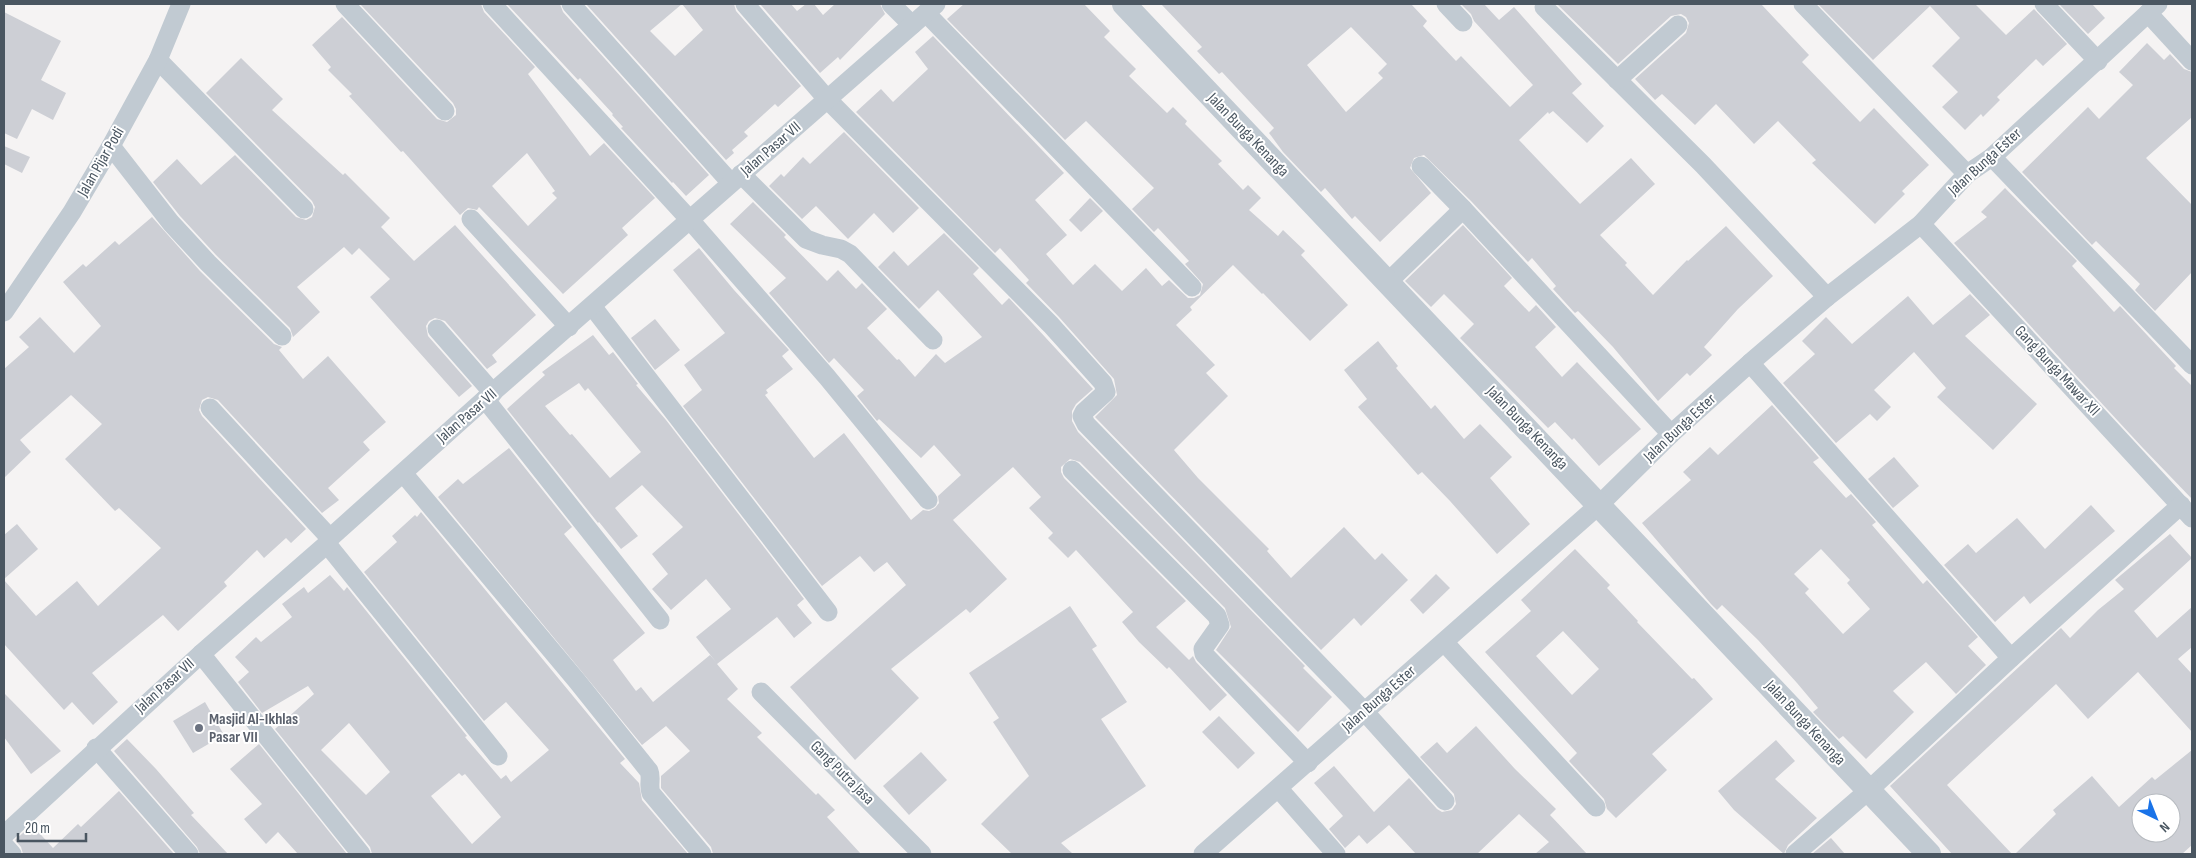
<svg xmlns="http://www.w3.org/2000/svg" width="2196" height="858" viewBox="0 0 2196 858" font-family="'Sofia Sans Condensed',sans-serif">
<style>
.building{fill:#cdcfd5;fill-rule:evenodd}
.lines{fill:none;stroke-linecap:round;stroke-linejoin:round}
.minor{stroke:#c1cad2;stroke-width:19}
.tertiary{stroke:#c1cad2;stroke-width:24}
.worship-dot{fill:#6b7280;stroke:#fff;stroke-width:2}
.labels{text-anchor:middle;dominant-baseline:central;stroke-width:4;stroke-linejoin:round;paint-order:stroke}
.street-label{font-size:16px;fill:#4a5661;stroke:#fff}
.worship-label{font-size:16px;font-weight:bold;fill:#5b616d;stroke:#fff;text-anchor:start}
</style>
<rect width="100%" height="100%" fill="#f5f3f3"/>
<g class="building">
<path d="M360 4H481L484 12 535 67 528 74 590 156 604 143 655 198 622 228 628 235 563 294 479 207 477 210 468 208 460 215 403 151 401 152 349 96 352 94 328 70 331 67 312 45 342 17 437 119 447 122 456 115V109L453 103ZM527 153 555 191 552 193 557 198 528 226 492 186Z"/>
<path d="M507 4H560L563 12 709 175 686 196 673 182 672 183 621 128 623 127 612 115 613 114 580 78 578 80Z"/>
<path d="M586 4H682L650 31 675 56 703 30 682 4H734L736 11 801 86 778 107 775 104 744 132 748 136 732 150 734 153 726 160Z"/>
<path d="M760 4H791L797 11 806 4H814L823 15 835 4H880L885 14 840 60 838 57 820 73Z"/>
<path d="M964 4H1084L1110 31 1104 37 1136 69 1129 76 1167 113 1173 107 1187 121 1185 124 1222 161 1218 164 1243 190 1248 185 1261 198 1249 210 1278 236 1283 230 1305 251 1301 255 1348 305 1310 341 1263 293 1262 294 1233 265 1190 307 1192 310 1176 325 1215 365 1206 373 1228 396 1174 450 1198 478 1269 549 1267 551 1291 578 1344 527 1375 560 1382 553 1408 580 1361 626 1354 618 1321 650 1095 417 1117 395 1114 379 1059 317 1026 283 1029 280 1000 248 995 253 856 112 881 89 893 102 928 69 915 52 933 36 1064 173 1035 200 1067 235 1046 254 1073 285 1095 264 1122 291 1146 268 1162 286 1169 280 1188 298H1194L1200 295 1203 284 1185 264 1189 261 1158 228 1154 232 1132 209 1154 188 1086 121 1065 140 947 19Z"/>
<path d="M1161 4H1411L1427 21 1423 26 1456 61 1461 56 1510 107 1533 85 1474 21 1471 14 1461 4H1484L1499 20 1514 7 1582 84 1572 93 1604 126 1587 143 1553 111 1549 114 1548 112 1519 140 1580 204 1631 158 1655 184 1600 235 1627 263 1625 265 1653 295 1687 260 1688 261 1726 226 1773 276 1738 309 1704 347 1712 355 1690 376 1687 373 1658 401 1613 347 1578 311 1575 313 1573 311 1553 289 1556 286 1532 258 1528 262 1471 201 1424 155 1414 158 1410 168 1431 193 1380 242 1355 216 1352 219 1325 188 1321 192 1283 152 1269 133 1274 128 1222 72 1219 74 1197 51 1202 47ZM1351 27 1387 64 1378 73 1383 78 1346 112 1307 65Z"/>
<path d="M1557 4H1761L1809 55 1802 62 1860 122 1874 108 1929 165 1902 191 1905 194 1875 224 1812 163 1816 160 1778 121 1754 144 1716 104 1695 125 1662 94 1655 100 1635 79 1686 33 1689 23 1686 17 1681 14 1671 16 1618 64Z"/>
<path d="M1818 4H1975L2006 35 2034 9 2067 44 2043 66 2036 59 1997 97 2000 100 1983 117 1981 114 1965 130 1942 107 1958 92 1932 66 1960 38 1930 6 1873 60Z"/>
<path d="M2059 4H2092L2105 18 2088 34Z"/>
<path d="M4 12 61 41 41 80 66 93 53 120 32 109 17 139 4 133Z"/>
<path d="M2147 43 2164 60 2170 54 2184 69 2192 72V117L2146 158 2192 205V272L2155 311 2135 290 2140 284 2096 241 2092 245 2022 172 2088 107 2099 119 2133 85 2119 72Z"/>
<path d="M241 58 283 99 272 110 343 175 345 173 390 218 381 227 414 261 455 225 536 315 492 355 497 362 487 369 445 321 435 318 429 321 426 326 428 336 472 386 459 397 370 297 390 279 359 248 352 255 344 247 297 287 320 312 293 337 290 328 216 255 180 216 153 182 177 159 201 185 235 155 296 217 306 220 312 217 315 207 312 201 206 93Z"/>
<path d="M844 132 919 208 893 233 874 213 848 239 816 206 802 219 769 186 781 174 784 177 803 157 810 164Z"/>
<path d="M4 146 30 157 22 173 4 164Z"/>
<path d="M2005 188 2077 261 2072 266 2114 312 2120 306 2176 366 2174 368 2192 386V499L2142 447 1954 243 1987 217 1981 212Z"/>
<path d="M1090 198 1103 211 1081 232 1069 220Z"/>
<path d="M753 202 786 235 784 237 827 281 838 270 856 289 862 283 887 309 867 328 897 360 899 359 915 377 936 354 945 363 982 337 938 290 919 309 878 267 894 251 908 266 944 233 979 268 973 274 1002 305 1009 298 1093 389 1076 404 1072 411V421L1078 432 1305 666 1303 668 1332 697 1298 732 1216 650 1231 627 1225 608 1080 462 1070 459 1061 467V472L1064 478 1186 601 1156 627 1189 660 1193 656 1196 662 1227 695 1210 711 1169 667 1167 669 1139 642 1122 622 1133 612 1076 550 1068 558 1048 538 1053 533 1029 508 1041 497 1013 467 953 520 1007 579 970 613 966 609 891 669 919 698 855 760 790 687 906 585 887 562 874 572 860 556 822 586 683 406 702 390 684 365 725 333 673 270 699 248 734 290 789 350 782 356 793 369 766 390 768 393 765 395 814 458 844 433 911 520 923 510 929 511 935 508 939 503 938 496 961 475 934 445 921 458 879 419 877 421 857 396 864 390 834 358 829 363 769 293 786 278 730 224Z"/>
<path d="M152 217 200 271 274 344 282 347 279 350 303 379 328 356 386 422 363 442 370 450 328 488 339 500 322 513 218 400 208 397 202 400 199 410 202 416 306 529 291 543 286 538 264 558 257 550 224 582 227 586 178 631 163 615 92 673 118 702 93 725 72 702 64 710 4 644V580L36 616 77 581 98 606 161 548 119 508 115 511 65 459 102 424 71 395 20 440 31 452 4 478V369L29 347 19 337 40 317 74 353 101 326 63 282 83 264 86 267 115 241 119 245Z"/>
<path d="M1463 225 1512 278 1504 286 1529 312 1536 305 1556 327 1535 347 1562 377 1577 362 1641 429 1599 466 1574 438 1572 440 1555 422 1548 428 1460 338 1474 324 1444 294 1431 307 1405 281Z"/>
<path d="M1970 294 1990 315 1965 336 2037 404 1993 450 1937 397 1946 388 1914 352 1874 390 1891 407 1877 421 1870 414 1836 443 1783 383 1815 354 1802 341 1826 317 1852 344 1908 296 1933 325Z"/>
<path d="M655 319 680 350 655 370 631 338Z"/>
<path d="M593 335 609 355 613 352 638 384 636 385 666 420 804 599 797 605 812 623 794 638 777 617 717 664 738 689 727 699 762 733 757 737 816 795 818 793 835 810 827 817 861 854H713L711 847 661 788V776L690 751 666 726 642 745 438 497 458 479 463 484 509 448 572 527 564 534 645 633 613 660 636 691 641 687 653 702 710 655 716 662 696 637 731 609 706 579 671 610 652 589 668 574 652 554 683 527 642 485 615 508 638 536 621 549 599 522 598 523 507 409 545 375 542 372ZM579 383 585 391 588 388 641 452 610 478 572 434 570 435 545 406Z"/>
<path d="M1378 341 1398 366 1396 368 1431 409 1435 405 1464 439 1480 424 1512 457 1490 478 1530 524 1497 554 1450 501 1422 472 1418 475 1358 407 1367 399 1344 370Z"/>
<path d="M1772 405 1819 458 1813 462 1846 498 1851 494 1876 522 1872 525 1923 584 1927 580 1978 637 1968 646 1986 665 1956 694 1926 662 1893 691 1914 712 1866 759 1843 736 1839 739 1813 712 1818 708 1797 683 1758 640 1722 605 1717 610 1711 604 1642 523 1691 480 1683 472 1710 447 1718 455ZM1821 549 1850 580 1847 583 1870 609 1843 634 1805 593 1809 589 1794 574Z"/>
<path d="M1894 457 1919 486 1893 508 1868 479Z"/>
<path d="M2091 505 2115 531 2030 604 2024 596 1995 622 1944 565 1968 544 1976 553 2017 518 2045 549Z"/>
<path d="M421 512 625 759 620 763 639 783 642 800 688 854H372L370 847 275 729 314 694 308 686 262 713 238 682 249 672 235 657 256 637 261 642 292 617 282 604 304 587 308 593 330 575 344 591 347 587 467 736 465 737 501 779 506 775 511 782 549 750 506 702 484 721 364 572 397 542 392 536 415 515 417 517ZM349 723 390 772 366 795 321 750ZM459 773 462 776 465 774 501 817 472 844 431 796Z"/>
<path d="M17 524 38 549 4 579V535Z"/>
<path d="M2170 534 2192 558 2134 611 2157 638 2192 607V647L2178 659 2192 674V732L2138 672 2088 719 2056 684 1947 785 2012 854H1952L1890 786 2061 628 2070 638 2098 610 2124 589 2115 580Z"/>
<path d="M1575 549 1610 585 1607 588 1638 621 1637 622 1692 679 1694 678 1713 699 1652 754 1667 770 1616 818 1607 809 1604 799 1569 761 1577 753 1485 652 1531 611 1521 600ZM1563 631 1599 669 1572 695 1536 656Z"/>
<path d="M1436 574 1450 588 1423 614 1410 600Z"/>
<path d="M1070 606 1097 646 1092 649 1127 702 1101 719 1146 786 1061 843 1073 854H1012L981 824 1029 776 993 722 999 718 969 673Z"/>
<path d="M4 693 61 751 31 774 4 737Z"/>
<path d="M205 702 224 735 193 753 173 721Z"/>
<path d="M1219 716 1255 753 1238 769 1202 732Z"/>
<path d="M1476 726 1515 769 1556 809 1550 815 1587 854H1535L1549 842 1519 814 1477 854H1416L1389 825 1367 844 1359 835 1345 848 1329 829 1343 816 1314 783 1334 766 1374 812 1409 778 1437 809 1442 812 1452 810 1456 804 1454 794 1420 757 1437 742 1447 753Z"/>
<path d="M127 739 156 769 194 813 191 815 228 854H200L197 847 114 751Z"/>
<path d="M1776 740 1795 761 1775 779 1817 818 1788 845 1784 854 1734 810 1718 791Z"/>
<path d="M259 744 347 854H298L278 832 266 844 244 819 262 804 230 769Z"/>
<path d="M2192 750V845L2182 854H2015L2056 814 2053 810 2092 776 2119 807 2152 777 2155 780ZM2141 803H2171V833H2141Z"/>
<path d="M921 752 947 780 909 815 883 786Z"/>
<path d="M119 791 174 854H23L21 847 15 840 32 825 53 848 78 824 81 827Z"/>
<path d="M1831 838 1845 854H1812Z"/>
</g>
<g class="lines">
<g class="minor">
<path d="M345 4 445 111"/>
<path d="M492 4 690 220 827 377 928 500"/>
<path d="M571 4 731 183"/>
<path d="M745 4 827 99 1051 325 1103 383 1106 392 1084 412 1082 416 1086 424 1364 711 1445 801"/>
<path d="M891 4 912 25"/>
<path d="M1446 4 1463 22"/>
<path d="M1803 4 1967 174"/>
<path d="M2044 4 2098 61"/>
<path d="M1544 7 1703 165 1827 297"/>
<path d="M926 13 1192 287"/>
<path d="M2148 13 2192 61"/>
<path d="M158 60 304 209"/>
<path d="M1617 80 1678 25"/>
<path d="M111 146 171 223 208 263 282 336"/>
<path d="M1992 157 2192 365"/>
<path d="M1421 166 1463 209"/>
<path d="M741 174 806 239 822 245 841 249 850 254 933 340"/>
<path d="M471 219 569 327"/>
<path d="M1921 224 2192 518"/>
<path d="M1388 282 1463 209 1671 434"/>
<path d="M592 306 828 612"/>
<path d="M4 312 72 212 111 146 158 60 181 4"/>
<path d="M437 329 493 393"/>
<path d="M1750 363 2011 658"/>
<path d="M485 399 660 620"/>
<path d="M210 408 330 538"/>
<path d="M1072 470 1217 616 1220 625 1203 649 1204 654 1308 763"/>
<path d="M403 473 577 681 649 771C652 778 648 785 651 793L702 854"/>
<path d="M327 544 498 756"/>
<path d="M1444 642 1596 807"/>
<path d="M201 654 361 854"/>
<path d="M761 692 922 854"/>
<path d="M96 748 189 854"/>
<path d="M1279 789 1336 854"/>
<path d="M4 835 201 654 327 544 330 538 485 399 936 4"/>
<path d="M4 845 12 854"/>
<path d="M1203 854 1600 504 1671 434 1750 363 1827 297 1921 224 1967 174 1992 157 2158 4"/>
<path d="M1795 854 1869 790 2011 658 2181 505"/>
</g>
<path class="tertiary" d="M1124 4 1929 854"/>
</g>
<circle class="worship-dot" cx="199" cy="728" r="5"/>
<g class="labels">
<g class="street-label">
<text transform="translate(1248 135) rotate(46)">Jalan Bunga Kenanga</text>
<text transform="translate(771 149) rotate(-41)">Jalan Pasar VII</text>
<text transform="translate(101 162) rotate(-60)">Jalan Pijar Podi</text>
<text transform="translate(1985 162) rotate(-42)">Jalan Bunga Ester</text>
<text transform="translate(2057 371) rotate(47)">Gang Bunga Mawar XII</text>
<text transform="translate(467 416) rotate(-41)">Jalan Pasar VII</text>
<text transform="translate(1527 428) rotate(46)">Jalan Bunga Kenanga</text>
<text transform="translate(1680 428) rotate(-43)">Jalan Bunga Ester</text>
<text transform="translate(165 686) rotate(-42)">Jalan Pasar VII</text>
<text transform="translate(1379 699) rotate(-41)">Jalan Bunga Ester</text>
<text transform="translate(1805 723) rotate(47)">Jalan Bunga Kenanga</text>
<text transform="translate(842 773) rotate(45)">Gang Putra Jasa</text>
</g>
<g class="worship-label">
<text x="209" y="719">Masjid Al-Ikhlas<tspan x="209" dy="18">Pasar VII</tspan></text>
</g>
</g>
<rect width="2196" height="858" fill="none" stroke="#4a5661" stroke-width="10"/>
<g transform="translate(2156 818) rotate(137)"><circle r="24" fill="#ffffff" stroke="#b7bbc0"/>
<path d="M0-4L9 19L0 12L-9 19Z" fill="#1a73e8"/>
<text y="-8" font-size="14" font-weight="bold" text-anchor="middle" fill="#4a5661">N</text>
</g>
<path d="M18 833v8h68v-8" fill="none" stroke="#4a5661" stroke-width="2.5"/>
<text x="25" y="833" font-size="15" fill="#4a5661" stroke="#ffffff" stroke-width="4" paint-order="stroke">20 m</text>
</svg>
